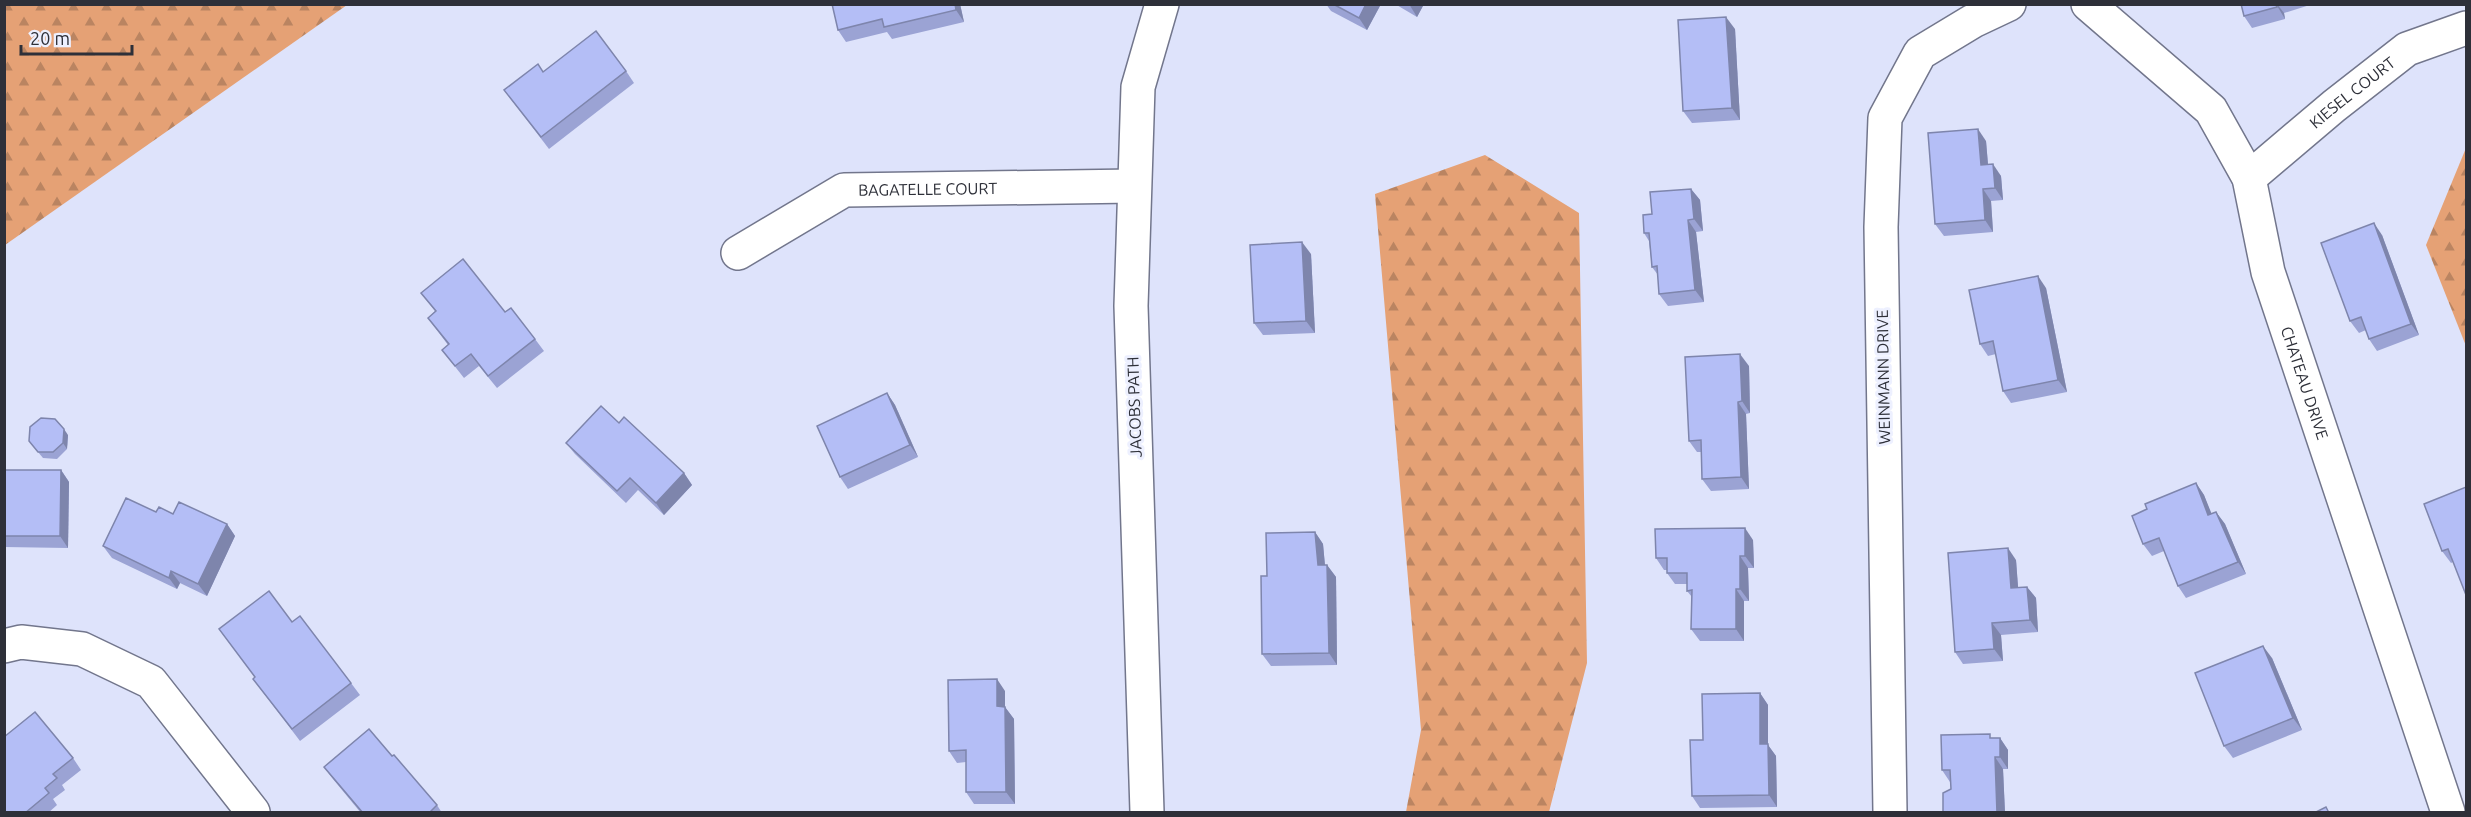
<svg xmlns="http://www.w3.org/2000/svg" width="2471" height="817" viewBox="0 0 2471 817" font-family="Ubuntu,sans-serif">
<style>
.forest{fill:url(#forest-firs)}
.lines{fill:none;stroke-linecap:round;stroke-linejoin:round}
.minor-casing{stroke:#72768c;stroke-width:36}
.minor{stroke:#fff;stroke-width:33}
.wall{fill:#9ba3d4}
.shaded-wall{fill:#7e85ac}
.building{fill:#b4bef6;stroke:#7e85ac;stroke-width:1.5}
.labels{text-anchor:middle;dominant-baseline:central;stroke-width:6;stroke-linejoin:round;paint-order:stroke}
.street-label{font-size:16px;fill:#2e3039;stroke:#edf0ff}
</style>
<defs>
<pattern id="forest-firs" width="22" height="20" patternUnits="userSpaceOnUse" patternTransform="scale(1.5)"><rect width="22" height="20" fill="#e5a175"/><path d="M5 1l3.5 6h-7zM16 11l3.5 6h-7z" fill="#ba8461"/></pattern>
</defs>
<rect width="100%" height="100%" fill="#dee3fb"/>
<g class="forest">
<path d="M5 4H347V5L5 245Z"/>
<path d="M2466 148V346L2426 245Z"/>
<path d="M1485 155 1579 213 1587 663 1549 812H1406L1421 730 1375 194Z"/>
</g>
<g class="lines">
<g class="minor-casing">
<g id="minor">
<path id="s1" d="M2088 4 2211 110 2249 178 2268 272 2448 812"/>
<path id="s2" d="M2249 178 2334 106 2407 49 2466 28"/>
<path id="s3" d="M738 253 844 190 1134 186"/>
<path d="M4 646 21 642 82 649 151 682 253 812"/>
<path d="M1147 812 1131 306 1138 87 1162 4"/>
<path d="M1890 812 1881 227 1885 118 1920 53 1973 21 2009 4"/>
</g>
</g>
<use href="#minor" class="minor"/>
</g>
<g class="wall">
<path d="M832 4H960L964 22 892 39 887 32 846 42 838 30Z"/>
<path d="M1326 4H1381L1367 30 1331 11Z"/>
<path d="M1395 4H1424L1417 17Z"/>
<path d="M2241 4H2313L2284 13 2285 19 2252 28 2244 16Z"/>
<path d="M1735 29 1740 120 1692 123 1683 111Z"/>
<path d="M626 71 634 83 549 149 504 90 543 72Z"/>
<path d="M1986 141 1988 164 2001 176 2003 200 1991 201 1993 232 1944 236 1935 224Z"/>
<path d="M1691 189 1700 200 1703 231 1696 232 1704 302 1668 306 1659 294 1658 275 1652 267 1649 241 1644 233 1652 214Z"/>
<path d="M2382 235 2419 335 2377 351 2369 339 2366 330 2359 333 2350 321Z"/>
<path d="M1311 254 1315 333 1263 335 1254 323Z"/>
<path d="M2046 288 2067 392 2011 403 2003 391 1996 354 1988 356 1980 344Z"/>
<path d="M421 293 505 312 535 339 544 351 497 388 479 366 464 378 442 350 448 345 428 318 435 311Z"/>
<path d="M1749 366 1750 413 1746 414 1749 489 1711 491 1702 479V452H1697L1689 441Z"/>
<path d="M887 393 895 405 918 457 848 489 840 477Z"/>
<path d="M619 423 684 473 692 485 664 515 638 490 626 503 575 454 566 443Z"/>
<path d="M68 435 67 449 57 459 43 458 29 441Z"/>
<path d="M4 470H61L69 482 68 548 4 547Z"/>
<path d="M2196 483 2204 495 2211 514 2216 512 2225 524 2246 574 2186 598 2178 586 2164 551 2152 556 2143 544 2147 509Z"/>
<path d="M2466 487 2453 562 2451 563 2442 551Z"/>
<path d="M156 512 173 514 227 524 235 536 207 596 180 583 177 589 112 558 103 546Z"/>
<path d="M1315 532 1323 544 1325 565H1327L1336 577 1337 665 1271 666 1262 654 1267 576Z"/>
<path d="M1753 540 1754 568H1748L1749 601H1744V641H1700L1691 629 1692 597 1687 591V584H1675L1667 573V570H1664L1656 558Z"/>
<path d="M2016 560 2018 587H2027L2036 598 2038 632 2001 635 2003 661 1963 664 1955 652Z"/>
<path d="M292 622 351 683 360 695 300 741 262 691 253 679 255 677 219 629Z"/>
<path d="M2272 658 2302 730 2233 758 2224 746Z"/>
<path d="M1005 691V707L1014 719 1015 804H974L966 792V762L957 763 949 751Z"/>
<path d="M1760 693 1768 705V745L1776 756 1777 807 1700 808 1692 796 1703 740Z"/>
<path d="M1993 738H2000L2008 750V769H2003L2005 813H1943L1951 789 1950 782 1942 770Z"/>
<path d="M392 756 437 805 442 813H361L333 779 324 767Z"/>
<path d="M73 758 81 770 62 785 65 790 53 799 57 805 48 813H4Z"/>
</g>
<g class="shaded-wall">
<path d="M955 4H960L964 22 956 10Z"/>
<path d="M1366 4H1381L1367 30 1359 18Z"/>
<path d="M1409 4H1424L1417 17Z"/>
<path d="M2276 4H2277L2284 13 2285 19Z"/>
<path d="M1726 17 1735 29 1740 120 1732 108Z"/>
<path d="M1978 129 1986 141 1989 177 1981 165Z"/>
<path d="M1993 164 2001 176 2003 200 1995 188Z"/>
<path d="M1691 189 1700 200 1703 231 1694 219Z"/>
<path d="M1983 189 1991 201 1993 232 1985 220Z"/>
<path d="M1688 220 1696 232 1704 302 1695 290Z"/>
<path d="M2374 223 2382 235 2419 335 2411 324Z"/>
<path d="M1302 242 1311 254 1315 333 1306 321Z"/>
<path d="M2038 276 2046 288 2067 392 2058 380Z"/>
<path d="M1740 354 1749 366 1750 413 1742 401Z"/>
<path d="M887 393 895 405 918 457 910 445Z"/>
<path d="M1738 402 1746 414 1749 489 1741 477Z"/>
<path d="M64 429 68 435 67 449 63 443Z"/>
<path d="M61 470 69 482 68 548 60 536Z"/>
<path d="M684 473 692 485 664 515 656 503Z"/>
<path d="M2196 483 2204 495 2217 527 2208 515Z"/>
<path d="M2216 512 2225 524 2246 574 2238 562Z"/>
<path d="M227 524 235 536 207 596 198 584Z"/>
<path d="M1745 528 1753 540 1754 568 1745 556Z"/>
<path d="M1315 532 1323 544 1326 577 1318 565Z"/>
<path d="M2008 548 2016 560 2019 600 2011 588Z"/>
<path d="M1740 556 1748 568 1749 601 1740 589Z"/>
<path d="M1327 565 1336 577 1337 665 1329 653Z"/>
<path d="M171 571 180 583 177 589 169 578Z"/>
<path d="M2027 587 2036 598 2038 632 2030 620Z"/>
<path d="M1736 589 1744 601V641L1736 629Z"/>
<path d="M1992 623 2001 635 2003 661 1994 649Z"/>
<path d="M2263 646 2272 658 2302 730 2293 718Z"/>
<path d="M997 679 1005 691V707L1014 719 1015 804 1006 792 997 706Z"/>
<path d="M1760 693 1768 705V745L1776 756 1777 807 1769 795 1760 744Z"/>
<path d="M2000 738 2008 750V769L2000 757Z"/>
<path d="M1995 757 2003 769 2005 813H1997Z"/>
</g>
<g class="building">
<path d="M832 4H955L956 10 884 27 882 19 838 30Z"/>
<path d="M1333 4H1366L1359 18Z"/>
<path d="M2241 4H2276L2277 7 2244 16Z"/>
<path d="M1726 17 1732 108 1683 111 1678 20Z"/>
<path d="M596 31 626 71 541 137 504 90 538 64 543 72Z"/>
<path d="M1978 129 1981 165 1993 164 1995 188 1983 189 1985 220 1935 224 1928 133Z"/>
<path d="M1691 189 1694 219 1688 220 1695 290 1659 294 1657 266 1652 267 1649 233H1644L1643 215 1652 214 1650 192Z"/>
<path d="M2374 223 2411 324 2369 339 2361 317 2350 321 2321 243Z"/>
<path d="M1302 242 1306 321 1254 323 1250 245Z"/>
<path d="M463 259 505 312 511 308 535 339 488 376 471 354 455 366 442 350 449 344 428 318 436 311 421 293Z"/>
<path d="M2038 276 2058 380 2003 391 1993 341 1980 344 1969 290Z"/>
<path d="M1740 354 1742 401 1738 402 1741 477 1702 479 1701 440 1689 441 1685 357Z"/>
<path d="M887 393 910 445 840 477 817 426Z"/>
<path d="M601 406 619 423 624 417 684 473 656 503 630 478 617 491 566 443Z"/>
<path d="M41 418 55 419 64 429 63 443 53 452H38L29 441 30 427Z"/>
<path d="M4 470H61L60 536H4Z"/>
<path d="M2196 483 2208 515 2216 512 2238 562 2178 586 2159 538 2143 544 2132 516 2147 509 2145 504Z"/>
<path d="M2466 487V595L2448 549 2442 551 2424 504Z"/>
<path d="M126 498 156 512 159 507 173 514 179 502 227 524 198 584 171 571 169 578 103 546Z"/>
<path d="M1745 528V556H1740V589H1736V629H1691L1692 590 1687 591V573H1667V558H1656L1655 529Z"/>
<path d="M1315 532 1318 565H1327L1329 653 1262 654 1261 576H1267L1266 533Z"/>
<path d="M2008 548 2011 588 2027 587 2030 620 1992 623 1994 649 1955 652 1948 553Z"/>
<path d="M269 591 292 622 300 616 351 683 292 729 253 679 255 677 219 629Z"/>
<path d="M2263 646 2293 718 2224 746 2195 673Z"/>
<path d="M997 679V706L1005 707 1006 792H966V750L949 751 948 680Z"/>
<path d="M1760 693V744H1768L1769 795 1692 796 1690 740H1703L1702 694Z"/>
<path d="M35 712 73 758 53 774 57 778 45 788 49 793 25 813H4V737Z"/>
<path d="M369 729 392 756 394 755 437 805 429 813H363L324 767Z"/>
<path d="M1990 734V738H2000V757H1995L1997 813H1943V793L1951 789 1950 770H1942L1941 735Z"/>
<path d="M2326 807 2329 813H2314Z"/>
</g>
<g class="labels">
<g class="street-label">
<text stroke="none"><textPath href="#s2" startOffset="134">KIESEL COURT</textPath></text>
<text stroke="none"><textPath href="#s3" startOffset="207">BAGATELLE COURT</textPath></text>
<text transform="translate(1883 377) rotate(-91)">WEINMANN DRIVE</text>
<text stroke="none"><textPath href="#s1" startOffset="453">CHATEAU DRIVE</textPath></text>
<text transform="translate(1134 407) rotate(-92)">JACOBS PATH</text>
</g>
</g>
<rect width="2471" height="817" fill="none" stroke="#2e3039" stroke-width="12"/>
<path d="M21 45v9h111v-9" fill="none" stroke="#2e3039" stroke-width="3"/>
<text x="30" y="45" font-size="18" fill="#2e3039" stroke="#edf0ff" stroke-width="4.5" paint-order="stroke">20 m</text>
</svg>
